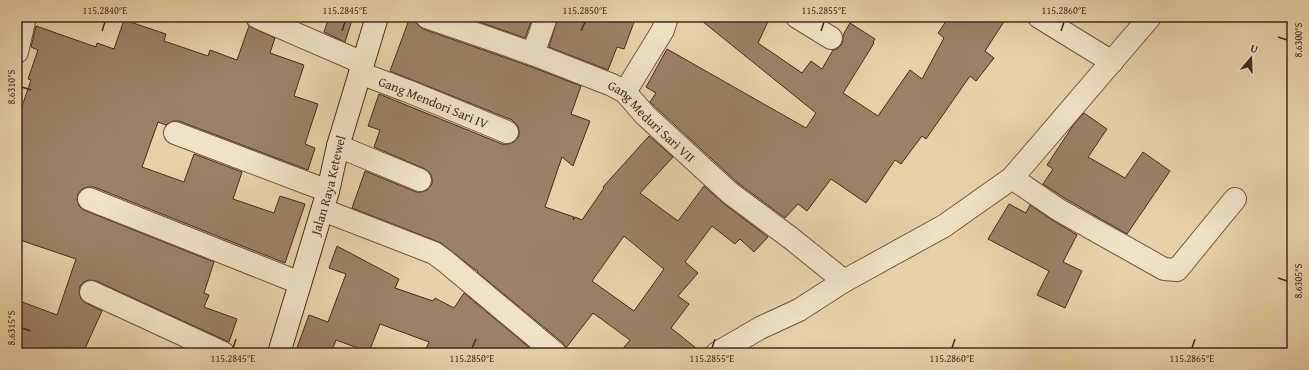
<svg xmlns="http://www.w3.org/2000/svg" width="1309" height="370" viewBox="0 0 1309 370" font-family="'Gentium Book Plus',serif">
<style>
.building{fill:#9a8167;stroke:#472a20;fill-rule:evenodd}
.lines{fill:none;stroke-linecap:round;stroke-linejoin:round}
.street-casing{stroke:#6f5442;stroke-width:24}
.secondary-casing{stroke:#472a20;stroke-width:24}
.street{stroke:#efe2c6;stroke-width:22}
.secondary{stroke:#efe2c6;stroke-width:22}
.ticks{fill:none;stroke:#472a20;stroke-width:1.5}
.labels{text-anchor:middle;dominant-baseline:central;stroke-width:3.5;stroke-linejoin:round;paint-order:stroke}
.street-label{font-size:13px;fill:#472a20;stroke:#efe2c6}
.neatline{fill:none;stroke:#472a20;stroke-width:1.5}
.ticks-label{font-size:10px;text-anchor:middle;fill:#472a20}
</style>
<rect width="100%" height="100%" fill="#e7d2a8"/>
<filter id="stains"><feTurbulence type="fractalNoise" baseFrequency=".005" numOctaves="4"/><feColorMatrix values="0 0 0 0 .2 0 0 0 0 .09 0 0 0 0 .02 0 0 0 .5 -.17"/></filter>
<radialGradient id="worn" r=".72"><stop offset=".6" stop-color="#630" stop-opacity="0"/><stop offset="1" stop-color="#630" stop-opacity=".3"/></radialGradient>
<g class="building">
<path d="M329 17H353L345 42 324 32Z"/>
<path d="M465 17H533L525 38Z"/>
<path d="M558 17H636L624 49 617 47 608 70 549 47Z"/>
<path d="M697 17H770L758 43 802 73 811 61 822 69 833 50 837 49 842 44 843 39V35L850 23 875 39 873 42 874 43 843 93 878 116 910 70 922 79 944 38 938 33 949 17H1007L985 51 994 58 976 81 970 76 926 139 922 136 901 164 895 160 866 203 831 179 807 211 798 204 785 218 738 183 650 102 656 93 646 87 667 49 806 128 816 113Z"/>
<path d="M124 20 166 34 164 41 208 56 210 50 237 60 249 26 275 38 270 53 304 65 294 96 318 104 305 144 315 148 308 170 179 121H173L166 125 158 122 142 167 184 182 194 154 242 172 233 199 274 213 280 196 305 204 285 263 94 187H88L82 189 78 194 77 200 79 206 84 210 214 262 204 293 209 295 204 307 237 319 229 342 96 281 89 280 84 282 80 286 79 293 81 299 86 303 102 311 83 353H32L17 347V300L57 315 76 259 17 239V121L31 80 28 79 38 50 31 47 36 26 96 47 97 43 114 49Z"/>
<path d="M409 20 415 22V21L418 25 423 29 529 66 581 86 571 114 590 121 573 166 562 157 545 207 574 217 573 220 575 217 582 220 604 188 603 187 649 136 673 157 640 193 678 221 704 186 723 203 768 237 754 252 740 239 735 244 712 226 685 262 698 273 678 296 689 304 671 328 702 353H619L630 340 593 313 566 348 563 343 477 272 478 271 474 269 441 243 352 208 365 171 416 192H422L427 190 432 184V178L430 173 425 169 374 147 380 130 368 126 379 94 502 144H508L514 142 519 136V130L517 125 512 120 390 71ZM624 236 664 269 634 311 592 281Z"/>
<path d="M1084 113 1107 129 1088 157 1125 178 1143 152 1170 171 1127 234 1066 199 1043 184 1053 169 1047 165 1074 124Z"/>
<path d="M1009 204 1026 213 1030 205 1052 220 1077 235 1063 262 1082 271 1065 308 1037 295 1049 271 988 239Z"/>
<path d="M337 246 399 279 395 288 433 301 435 298 454 308 464 293 536 353H424L429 342 380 324 369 352 336 340 331 353H295L309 315 328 322 346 274 329 268Z"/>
</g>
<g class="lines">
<g class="street-casing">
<g id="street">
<path d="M257 17 363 63"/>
<path id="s1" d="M427 17 533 54 612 85 625 92 645 115 730 193 792 239 844 281"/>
<path d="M797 17 831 38"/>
<path d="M1039 17 1112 62"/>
<path d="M17 52 25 17"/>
<path d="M533 54 546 17"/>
<path id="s2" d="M360 73 410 92 507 132"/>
<path d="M625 92 663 30 667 17"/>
<path d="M175 133 328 191"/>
<path d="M338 146 420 180"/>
<path d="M1012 178 1059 210 1164 269 1177 270 1235 199"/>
<path d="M89 199 300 283"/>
<path d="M323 210 434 253 445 261 555 353"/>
<path d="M91 292 223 353"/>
<path d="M717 353 760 328 799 310 844 281 944 226 1012 178 1150 17"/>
</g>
</g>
<g class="secondary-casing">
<g id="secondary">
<path id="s3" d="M279 353 328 191 338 146 377 17"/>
</g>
</g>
<use href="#street" class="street"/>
<use href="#secondary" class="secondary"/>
</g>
<path class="ticks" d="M102 31 105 22M342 31 345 22M581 31 585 22M821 31 824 22M1061 31 1064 22M1278 37 1287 40M22 87 31 90M1278 278 1287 281M22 328 31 331M233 348 236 339M472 348 476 339M712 348 715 339M952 348 955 339M1192 348 1195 339"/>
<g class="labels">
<g class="street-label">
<text stroke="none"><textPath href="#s2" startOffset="79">Gang Mendori Sari IV</textPath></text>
<text stroke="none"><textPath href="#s1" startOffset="251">Gang Meduri Sari VII</textPath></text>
<text stroke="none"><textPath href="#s3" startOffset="175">Jalan Raya Ketewel</textPath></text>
</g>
</g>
<rect width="1309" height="370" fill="none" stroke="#e7d2a8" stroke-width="44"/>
<g transform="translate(1251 58) rotate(19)" stroke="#efe2c6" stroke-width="3" paint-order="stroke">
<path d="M0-3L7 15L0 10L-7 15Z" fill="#472a20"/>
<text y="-6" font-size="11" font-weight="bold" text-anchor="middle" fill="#472a20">U</text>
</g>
<rect x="22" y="22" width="1265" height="326" class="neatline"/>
<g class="ticks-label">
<text x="105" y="14">115.2840°E</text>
<text x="345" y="14">115.2845°E</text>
<text x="585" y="14">115.2850°E</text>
<text x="824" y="14">115.2855°E</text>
<text x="1064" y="14">115.2860°E</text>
<text transform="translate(1298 40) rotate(-90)" y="4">8.6300°S</text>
<text transform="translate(11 87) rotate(-90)" y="4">8.6310°S</text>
<text transform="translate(1298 281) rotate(-90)" y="4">8.6305°S</text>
<text transform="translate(11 328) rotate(-90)" y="4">8.6315°S</text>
<text x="233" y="362">115.2845°E</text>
<text x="472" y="362">115.2850°E</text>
<text x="712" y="362">115.2855°E</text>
<text x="952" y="362">115.2860°E</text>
<text x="1192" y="362">115.2865°E</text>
</g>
<rect width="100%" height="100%" filter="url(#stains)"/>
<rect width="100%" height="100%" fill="url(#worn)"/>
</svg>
